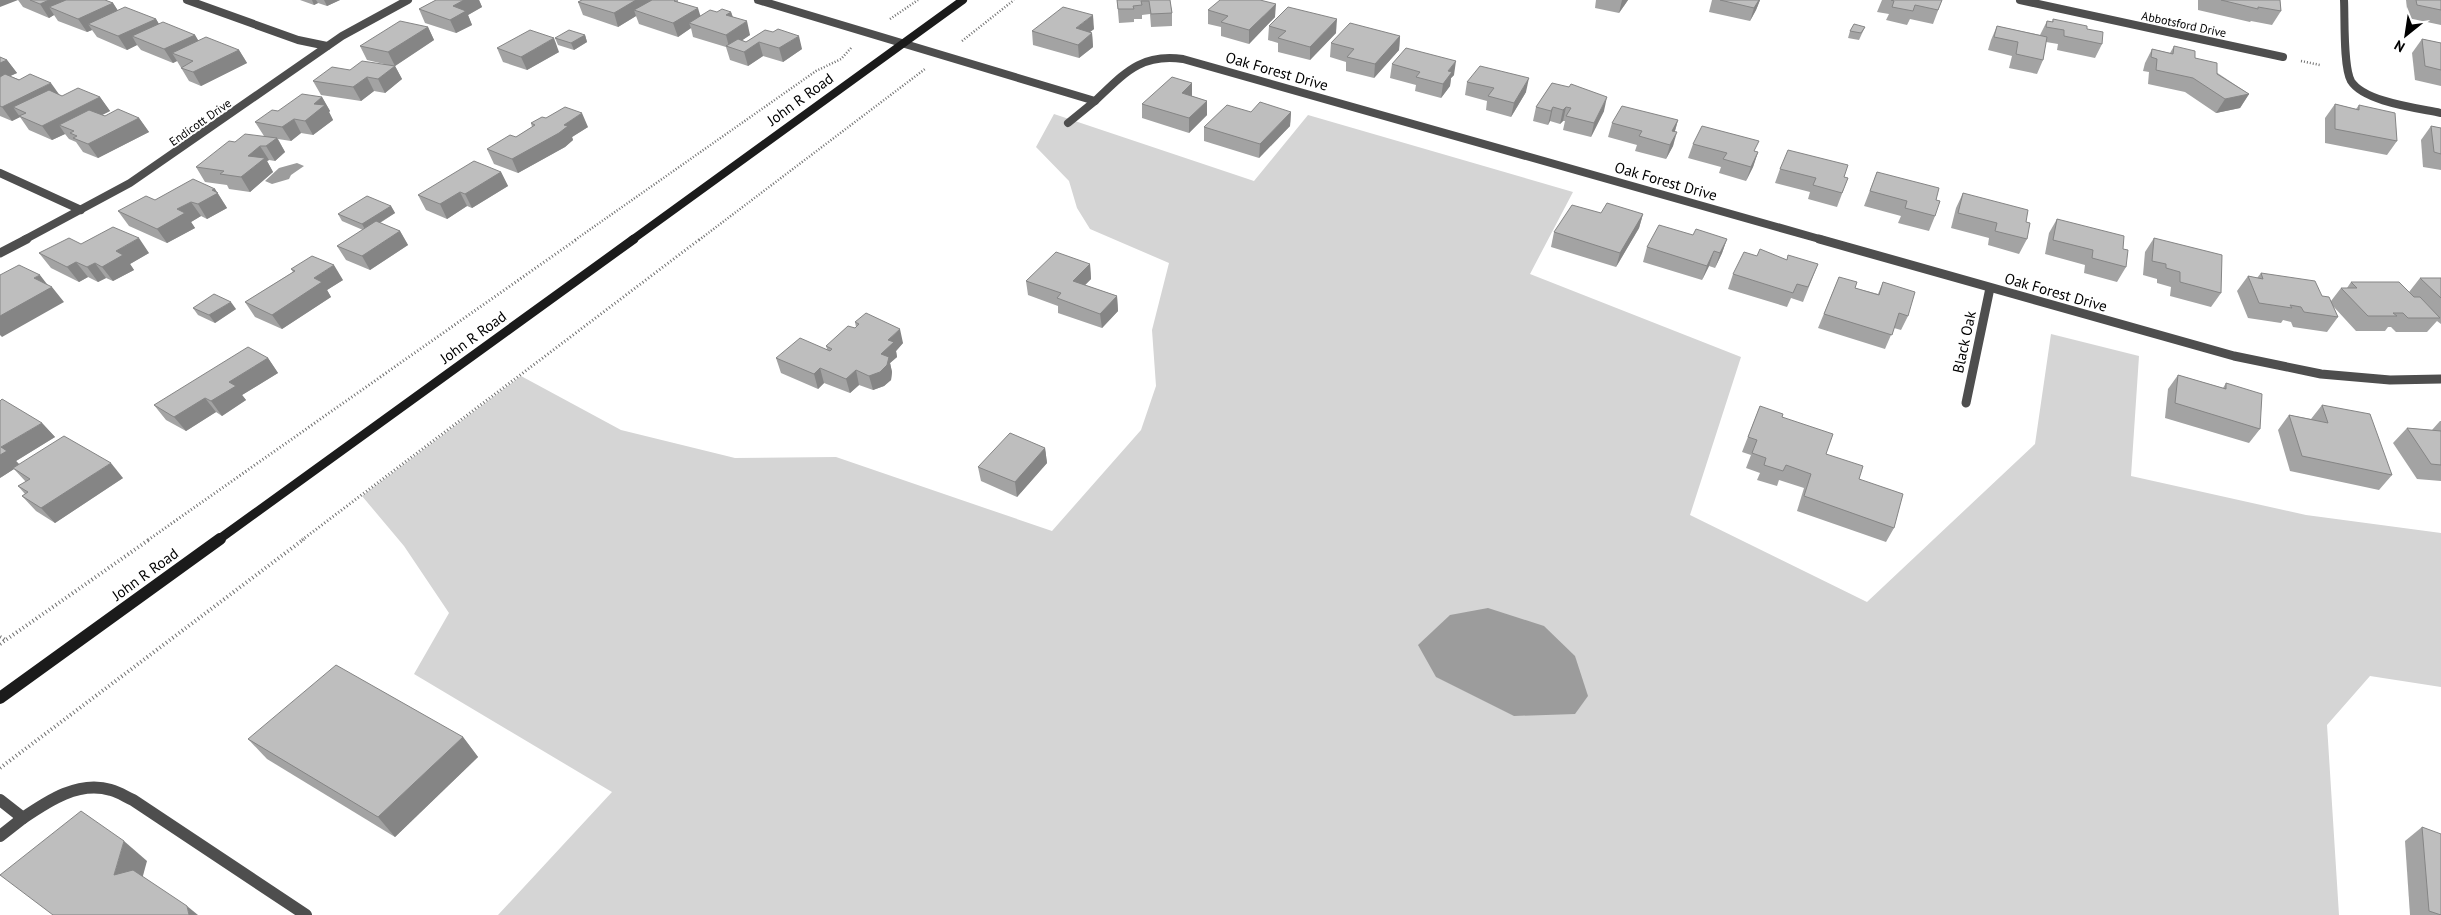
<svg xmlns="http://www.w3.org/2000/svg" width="2441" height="915" viewBox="0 0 2441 915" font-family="'PT Sans',sans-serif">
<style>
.green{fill:#d5d5d5}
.water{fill:#9c9c9c}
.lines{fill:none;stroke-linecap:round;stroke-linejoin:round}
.path-far2{stroke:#707070;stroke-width:2.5;stroke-dasharray:1 2;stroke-linecap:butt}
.path-far1{stroke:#707070;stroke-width:3;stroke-dasharray:1 2.5;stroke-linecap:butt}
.path{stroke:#707070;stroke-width:4;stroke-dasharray:1 3;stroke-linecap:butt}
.service{stroke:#4e4e4e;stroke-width:12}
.minor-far1{stroke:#4e4e4e;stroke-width:8}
.minor{stroke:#4e4e4e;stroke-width:9}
.secondary-far2{stroke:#1b1b1b;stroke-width:8}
.secondary-far1{stroke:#1b1b1b;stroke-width:9}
.secondary{stroke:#1b1b1b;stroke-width:12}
.wall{fill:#a3a3a3}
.shaded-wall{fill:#858585}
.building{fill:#bebebe;stroke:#858585}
.labels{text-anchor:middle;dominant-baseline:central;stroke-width:4;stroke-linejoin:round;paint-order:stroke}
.far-street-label{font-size:12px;fill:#000;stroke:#fff}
.street-label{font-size:15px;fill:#000;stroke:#fff}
</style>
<rect width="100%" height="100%" fill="#fff"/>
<path class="green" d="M1054 114 1254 181 1308 115 1573 192 1530 274 1741 357 1690 515 1867 602 2035 444 2051 334 2139 356 2131 476 2306 515 2441 533V687L2370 676 2327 725 2339 915H498L612 792 414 674 449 613 404 546 362 496 521 376 621 430 735 458 836 457 1052 531 1141 430 1156 386 1152 330 1169 263 1090 229 1077 208 1069 181 1036 147Z"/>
<g class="water">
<path d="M297 163 304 166 291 175 289 179 272 184 265 181 279 168Z"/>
<path d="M1488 608 1544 626 1575 656 1588 696 1575 714 1514 716 1436 677 1418 645 1450 615Z"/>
</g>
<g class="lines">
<g class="path-far2">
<path d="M890 19 918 0"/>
<path d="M962 41 1014 0"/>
<path d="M2301 61 2320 65"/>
<path d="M575 240 816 71 841 59 852 47"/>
<path d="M699 240 925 69"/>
</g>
<g class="path-far1">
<path d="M148 540 577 239"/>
<path d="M302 540 700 239"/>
</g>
<g class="path">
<path d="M0 637 5 640"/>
<path d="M0 644 150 539"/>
<path d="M0 768 304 539"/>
</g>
<g class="service">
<path d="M0 800 23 818C48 801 79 780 111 790 119 792 126 797 133 800L306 915"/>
<path d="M0 836 23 818"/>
</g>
<g class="minor-far1">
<path d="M187 0 298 40 327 46"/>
<path d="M758 0 1095 101C1124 74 1140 53 1183 59L1823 240"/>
<path d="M2020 0 2283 57"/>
<path d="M2344 0C2345 18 2343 67 2351 81 2364 102 2418 108 2441 113"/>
<path d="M1068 123 1095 101"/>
<path d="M0 173 81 210"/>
<path d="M24 240 130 183 342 36 408 0"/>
</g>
<g class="minor">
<path d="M1819 239 2234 356 2321 374 2390 380 2441 379"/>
<path d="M0 253 27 239"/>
<path d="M1966 403 1990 288"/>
</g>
<path class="secondary-far2" d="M632 240 963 0"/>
<path class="secondary-far1" d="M218 540 634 239"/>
<path class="secondary" d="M0 698 220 539"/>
</g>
<g class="wall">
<path d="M18 0H105L113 3 118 11 156 19 159 24 195 35 198 41 239 50 247 63 201 86 189 81 177 61 173 63 141 50 137 45 127 50 97 37 92 30 87 32 58 21 54 15 49 18 23 7Z"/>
<path d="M300 0H340L327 6 318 3 314 5Z"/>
<path d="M436 0H479L482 7 468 15 472 25 456 33 425 23 419 9Z"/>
<path d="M579 0H678V2L701 16 717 12H731L733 17 750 35 742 40 746 42 765 30 802 49 783 62 763 56 748 66 730 60 726 47 693 37 691 28 678 37 639 24 636 16 618 27 583 15 578 2 581 0Z"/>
<path d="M1117 0H1170L1172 13V26L1151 27 1150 14 1142 15V19H1134V22L1119 23Z"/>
<path d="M1596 0H1628L1619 13 1595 8Z"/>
<path d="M1712 0H1760L1756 10 1750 21 1709 12Z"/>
<path d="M1882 0H1942L1933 24 1910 19 1907 25 1886 20 1889 14 1877 12Z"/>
<path d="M2198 0H2280L2281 11 2272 25 2251 21 2250 22 2198 10Z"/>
<path d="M2406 0H2441V25L2408 18Z"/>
<path d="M1208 10 1275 17 1249 44 1221 36V27L1208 24Z"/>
<path d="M2053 19 2087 29 2102 44 2095 58 2057 50 2058 44 2046 42 2043 60 2037 74 2009 68 2012 56 1988 50 1991 40 1997 26 2040 35 2047 21 2052 22Z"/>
<path d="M1269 26 1336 33 1310 60 1278 52V43L1268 40Z"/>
<path d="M428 27 434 40 395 66 402 79 385 93 374 91 361 101 321 95 313 81 384 64 367 60 360 46Z"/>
<path d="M1865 27 1859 40 1848 38 1850 31Z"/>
<path d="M1094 29 1090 32 1092 33 1093 47 1079 58 1033 45 1032 31Z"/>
<path d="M585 35 587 42 574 50 558 45 555 38Z"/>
<path d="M1400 36 1399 50 1374 78 1346 71V62L1330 57 1331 43Z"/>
<path d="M2422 39 2441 43V86L2415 80 2412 53Z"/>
<path d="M2174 46 2195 58 2249 94 2240 108 2216 113 2185 92 2148 84 2149 72 2143 71 2145 63 2152 49 2170 53Z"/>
<path d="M497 48 559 52 527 70 503 62Z"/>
<path d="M0 57 7 60 17 73 10 76 62 96 100 97 110 111 102 115 105 116 139 118 149 132 98 158 83 152 76 142 69 139 65 134 52 140 29 130 20 117 12 121 0 116Z"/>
<path d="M1392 64 1454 75 1451 78 1450 86 1441 98 1415 91 1416 85 1390 78Z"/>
<path d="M1467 82 1526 92 1511 117 1486 110 1487 101 1465 95Z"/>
<path d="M1192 83V96L1207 101V115L1189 133 1142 118V104Z"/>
<path d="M1552 83 1604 111 1591 137 1563 130 1565 121H1563L1560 124 1550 121 1548 125 1533 121 1536 107Z"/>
<path d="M322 97 330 111 329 112 333 120 313 135 301 133 291 141 278 139 285 152 275 161 269 160 267 161 273 172 250 192 229 189 227 185 205 182 196 167 235 142 264 136 255 122 278 111Z"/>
<path d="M2335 104 2356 109 2359 105 2397 141 2387 155 2325 143V118Z"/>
<path d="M1251 112H1291L1290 126 1259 158 1204 141V127Z"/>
<path d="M546 118 588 127 572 137 573 140 565 147 518 173 494 164 487 149 516 137 532 127 531 123Z"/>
<path d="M1678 120 1675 131 1673 146 1666 159 1635 151 1637 145 1608 137 1612 123Z"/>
<path d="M2431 126 2441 128V170L2423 167 2421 140Z"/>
<path d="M1693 144 1756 152H1758L1753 167 1746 181 1719 173 1721 167 1688 158Z"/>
<path d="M1780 169 1844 177 1848 178 1837 207 1808 199 1810 192 1775 183Z"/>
<path d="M501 172 508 186 472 208 467 206 447 219 426 210 418 195Z"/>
<path d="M1877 172 1936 200 1935 216 1929 231 1898 223 1901 216 1864 206Z"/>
<path d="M215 189 227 208 207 219 201 216 191 222 195 228 167 243 129 226 118 211 155 200Z"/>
<path d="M1963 193 2026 222 2027 239 2019 254 1988 245 1989 238 1951 228 1956 208Z"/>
<path d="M391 206 395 213 380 223 400 231 408 245 370 270 346 260 337 246 363 230 342 221 338 214Z"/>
<path d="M1601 213 1643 214 1639 228 1616 267 1551 247 1554 232Z"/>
<path d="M2057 219 2123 249 2126 267 2117 282 2084 273 2085 265 2045 254 2049 233Z"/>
<path d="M1693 235 1727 239 1722 253 1715 268 1709 266 1702 280 1643 262 1647 247Z"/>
<path d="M2154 238 2221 293 2211 307 2170 296 2171 287 2157 283V279L2143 275 2145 252Z"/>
<path d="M81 244 149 253 130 264 134 270 113 281 106 278 98 282 88 277 79 282 51 268 39 253Z"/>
<path d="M1757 256 1818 264 1803 302 1791 298 1787 307 1728 289 1733 274Z"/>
<path d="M1090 264 1091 279 1085 285 1117 296 1118 311 1102 328 1058 313V306L1028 295 1026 281Z"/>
<path d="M291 269 343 280 327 290 331 297 282 329 255 317 245 302 293 272Z"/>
<path d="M2261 273 2322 296 2331 301 2341 288H2347L2351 282 2409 292 2420 278H2441V324L2437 321 2427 332H2396L2391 327H2388L2385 331H2356L2333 306 2338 317 2327 332 2293 327 2291 322 2283 320 2281 323 2248 318 2237 291 2248 276 2257 278Z"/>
<path d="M1839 277 1855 288 1878 294 1883 282 1908 316 1901 330 1894 328 1885 349 1818 328Z"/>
<path d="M193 308 236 309 215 323 198 315Z"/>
<path d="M855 322 903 343 896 351 897 357 890 363 892 372 891 380 884 386 873 390 859 385 850 393 824 383 818 389 781 373 776 358 827 349 826 346 856 327Z"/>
<path d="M268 358 278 373 242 395 246 400 222 416 216 412 186 431 166 420 154 405Z"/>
<path d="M2178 375 2223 388 2226 383 2260 429 2249 443 2165 418 2168 389Z"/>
<path d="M2322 405 2392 475 2379 490 2290 471 2278 430 2289 415 2311 419Z"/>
<path d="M1760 406 1782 417 1826 454 1859 479 1894 528 1886 542 1797 511 1804 488 1779 480 1777 486 1757 480 1760 473 1746 468 1751 455 1742 452Z"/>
<path d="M2440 421H2441V481L2417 479 2393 443 2407 428 2432 430Z"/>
<path d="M42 423 55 437 16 461 19 464 123 478 55 523 36 511 22 496 25 494 18 486 26 482 14 469 0 478Z"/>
<path d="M1045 448 1047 463 1017 497 981 481 978 467Z"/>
<path d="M463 737 478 757 395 837 267 759 248 739Z"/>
<path d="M2422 827 2441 915H2410L2405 841Z"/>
</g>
<g class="shaded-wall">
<path d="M0 0H18L0 7Z"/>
<path d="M49 0H81L49 7 54 15 49 18 40 4Z"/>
<path d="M312 0H316L318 3 314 5Z"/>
<path d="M324 0H340L327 6Z"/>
<path d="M464 0H479L482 7 468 15 472 25 456 33 450 20 453 6Z"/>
<path d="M636 0H653L634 10 636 16 618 27 614 13Z"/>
<path d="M1622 0H1628L1619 13Z"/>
<path d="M1759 0H1760L1756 10 1750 21 1754 8Z"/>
<path d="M113 3 122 17 88 24 92 30 87 32 78 19Z"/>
<path d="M1276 4 1275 17 1249 44V30Z"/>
<path d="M698 8 702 21 689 23 691 28 678 37 673 23Z"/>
<path d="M731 12 735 25 726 15Z"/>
<path d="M1093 15 1094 29 1077 42 1076 28Z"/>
<path d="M156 19 164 33 132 36 137 45 127 50 118 36Z"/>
<path d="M1337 19 1336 33 1310 60V47Z"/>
<path d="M747 21 750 35 731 48 729 47 726 35Z"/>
<path d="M428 27 434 40 395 66 402 79 385 93 378 79 395 66 388 52Z"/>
<path d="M1092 33 1093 47 1079 58 1078 45Z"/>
<path d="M195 35 203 48 172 53 177 61 173 63 164 49Z"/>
<path d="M585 35 587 42 574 50 571 43Z"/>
<path d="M799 36 802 49 783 62 779 48Z"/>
<path d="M1400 36 1399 50 1374 78 1375 64Z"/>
<path d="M554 38 559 52 527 70 521 57Z"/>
<path d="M759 42 763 56 748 66 744 52Z"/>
<path d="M239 50 247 63 201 86 193 72Z"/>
<path d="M7 60 17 73 8 77 0 87V63Z"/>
<path d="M1456 61 1454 75 1451 78 1450 86 1441 98 1443 84 1448 71Z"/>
<path d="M367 77 374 91 361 101 353 87Z"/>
<path d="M1529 78 1526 92 1511 117 1514 103Z"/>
<path d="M51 83 61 97 26 113 13 107 20 117 19 116 20 117 12 121 2 107Z"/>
<path d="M1192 83V97L1182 93Z"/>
<path d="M2249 94 2240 108 2216 113 2225 99Z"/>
<path d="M100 97 110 111 72 130 59 125 65 134 52 140 42 126Z"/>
<path d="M322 97 330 111 329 112 333 120 313 135 305 121 314 104Z"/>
<path d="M1607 97 1604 111 1591 137 1594 123Z"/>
<path d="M1207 101V115L1189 133V118Z"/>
<path d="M1553 107 1550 121 1548 125 1551 111Z"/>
<path d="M1566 107 1563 121 1560 124 1563 110Z"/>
<path d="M1291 112 1290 126 1259 158 1260 144Z"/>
<path d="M582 113 588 127 572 137 573 140 565 147 518 173 512 159Z"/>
<path d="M139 118 149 132 98 158 88 144Z"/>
<path d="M294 119 301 133 291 141 282 127Z"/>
<path d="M1678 120 1674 134 1668 145 1672 131Z"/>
<path d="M1677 132 1673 146 1666 159 1670 145Z"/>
<path d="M277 138 285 152 275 161 266 146Z"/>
<path d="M260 146 269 160 267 161 273 172 250 192 241 177 248 156Z"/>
<path d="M1758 152 1753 167 1746 181 1751 167Z"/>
<path d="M501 172 508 186 472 208 465 194Z"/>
<path d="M215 189 227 208 207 219 198 204 212 190Z"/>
<path d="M460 192 467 206 447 219 440 204Z"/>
<path d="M191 202 201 216 191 222 195 228 167 243 157 229 177 209Z"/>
<path d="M391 206 395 213 366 231 362 224Z"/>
<path d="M1643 214 1639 228 1616 267 1620 253Z"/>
<path d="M400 231 408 245 370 270 362 256Z"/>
<path d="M139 238 149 253 130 264 134 270 113 281 102 267 116 251Z"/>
<path d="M1727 239 1722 253 1715 268 1720 253Z"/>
<path d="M1714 251 1709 266 1702 280 1707 266Z"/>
<path d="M76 262 88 277 79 282 67 267Z"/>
<path d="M95 263 106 278 98 282 87 267Z"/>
<path d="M1090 264 1091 279 1075 295 1073 281Z"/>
<path d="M334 265 343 280 327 290 331 297 282 329 272 315 314 278Z"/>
<path d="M40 275 50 288 52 287 64 302 2 337 0 335V316L34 278Z"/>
<path d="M1117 296 1118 311 1102 328 1100 314Z"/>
<path d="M231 302 236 309 215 323 209 315Z"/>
<path d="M900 329 903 343 896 351 897 357 890 363 892 372 891 380 884 386 873 390 869 376 888 340Z"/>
<path d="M268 358 278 373 242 395 246 400 222 416 211 401 229 382Z"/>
<path d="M820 368 824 383 818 389 814 374Z"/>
<path d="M856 370 859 385 850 393 846 379Z"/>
<path d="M205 398 216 412 186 431 174 417Z"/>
<path d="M42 423 55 437 16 461 21 466 13 468 14 469 0 478V455L1 447Z"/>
<path d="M1045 448 1047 463 1017 497 1015 482Z"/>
<path d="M111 463 123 478 55 523 41 508Z"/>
<path d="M463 737 478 757 395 837 378 817Z"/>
<path d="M124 841 147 861 138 894 114 875Z"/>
<path d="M187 906 198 915H189Z"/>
</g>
<g class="building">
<path d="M30 0H49L40 4Z"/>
<path d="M66 0H105L113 3 78 19 49 7Z"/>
<path d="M436 0H464L453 6 466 11 450 20 419 9Z"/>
<path d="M582 0H636L614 13 578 2Z"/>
<path d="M652 0H675L674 1 698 8 673 23 634 10Z"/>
<path d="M1117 0H1170L1172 13 1151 14 1149 1H1141L1142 5 1133 6 1134 9H1118Z"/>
<path d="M1220 0H1260L1276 4 1249 30 1221 22 1228 16 1208 10Z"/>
<path d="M1720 0H1759L1754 8Z"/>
<path d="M1891 0H1942L1938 10 1915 5 1913 11 1892 7 1894 1Z"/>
<path d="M2221 0H2280L2281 11 2258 7V9Z"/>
<path d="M2416 0H2441V10L2417 5Z"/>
<path d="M125 7 156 19 118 36 88 24Z"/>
<path d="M1063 7 1093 15 1076 28 1092 33 1078 45 1032 31Z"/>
<path d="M1288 7 1337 19 1310 47 1278 38 1286 31 1269 26Z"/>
<path d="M722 9 731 12 726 15 747 21 726 35 689 23 710 10 717 12Z"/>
<path d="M2053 19 2087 26V29L2103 32 2102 44 2064 36V30L2046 27 2047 21 2053 22Z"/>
<path d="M400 21 428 27 388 52 360 46Z"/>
<path d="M163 22 195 35 164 49 132 36Z"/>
<path d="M1350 23 1400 36 1375 64 1347 57 1354 49 1331 43Z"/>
<path d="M1854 24 1865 27 1861 33 1850 31Z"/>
<path d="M1997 26 2047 37 2043 60 2016 54 2018 42 1994 37Z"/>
<path d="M778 29 799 36 779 48 759 42 744 52 726 46 738 39 746 42 765 30 773 32Z"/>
<path d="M530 30 554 38 521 57 497 48Z"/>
<path d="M569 30 585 35 571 43 555 38Z"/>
<path d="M206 37 239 50 193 72 181 68 193 61 172 53Z"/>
<path d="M2422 39 2441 43V70L2425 66Z"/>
<path d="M2174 46 2195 51V58L2217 63V74L2249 94 2225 99 2193 78 2156 70 2157 59 2151 57 2152 49 2173 54Z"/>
<path d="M1406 48 1456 61 1448 71 1452 72 1443 84 1416 77 1420 72 1392 64Z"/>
<path d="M0 57 7 60 0 63Z"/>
<path d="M362 61 395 66 378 79 367 77 353 87 313 81 332 67 350 70Z"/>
<path d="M1480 66 1529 78 1514 103 1488 96 1494 88 1467 82Z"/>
<path d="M5 74 19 80 30 74 51 83 2 107 0 106V77Z"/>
<path d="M1172 77 1192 83 1182 93 1207 101 1189 118 1142 104Z"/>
<path d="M1552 83 1569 87 1571 84 1607 97 1594 123 1566 116 1571 108 1566 107 1563 110 1553 107 1551 111 1536 107Z"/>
<path d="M78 88 100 97 42 126 19 116 26 113 13 107 49 90 62 96Z"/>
<path d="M302 94 322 97 314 104 325 105 305 121 294 119 282 127 255 122 272 110 278 111Z"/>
<path d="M1260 102 1291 112 1260 144 1204 127 1227 105 1251 112Z"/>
<path d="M2335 104 2359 110V105L2395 113 2397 141 2335 129Z"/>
<path d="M1622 106 1678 120 1672 131 1677 132 1670 145 1639 136 1642 131 1612 123Z"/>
<path d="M565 107 582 113 564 125 568 126 559 133 512 159 487 149 510 135 516 137 535 125 531 123 542 117 546 118Z"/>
<path d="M118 109 139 118 88 144 73 138 77 136 70 133 74 131 59 125 89 110 105 116Z"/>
<path d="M1702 126 1759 141 1754 151 1758 152 1751 167 1723 159 1727 153 1693 144Z"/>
<path d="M2431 126 2441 128V154L2434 152Z"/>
<path d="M245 134 277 138 266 146H260L248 156 265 158 241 177 220 174 224 171 196 167 229 141 235 142Z"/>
<path d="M1788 150 1848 165 1844 177 1848 178 1842 193 1813 185 1816 178 1780 169Z"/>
<path d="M474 161 501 172 465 194 460 192 440 204 418 195Z"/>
<path d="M1877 172 1939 188 1936 200 1940 201 1935 216 1905 208 1907 201 1870 191Z"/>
<path d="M193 179 215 189 212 190 218 193 198 204 191 202 177 209 185 213 157 229 118 211 146 196 155 200Z"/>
<path d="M1963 193 2028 210 2026 222 2030 223 2027 239 1995 231 1997 223 1958 213Z"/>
<path d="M367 196 391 206 362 224 338 214Z"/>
<path d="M1607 203 1643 214 1620 253 1554 232 1572 205 1601 213Z"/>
<path d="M2057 219 2124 236 2123 249 2128 250 2126 267 2092 258 2093 250 2053 240Z"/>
<path d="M376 221 400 231 362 256 337 246Z"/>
<path d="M1659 225 1693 235 1696 229 1727 239 1720 253 1714 251 1707 266 1647 247Z"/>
<path d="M113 227 139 238 116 251 123 255 102 267 95 263 87 267 76 262 67 267 39 253 69 238 81 244Z"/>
<path d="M2154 238 2222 255 2221 293 2180 282V272L2166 268V264L2152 261Z"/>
<path d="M1760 249 1787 260 1788 255 1818 264 1808 287 1797 284 1793 293 1733 274 1744 252 1757 256Z"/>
<path d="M1056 252 1090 264 1073 281 1117 296 1100 314 1057 298 1061 293 1026 281Z"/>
<path d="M312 256 334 265 314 278 322 282 272 315 245 302 295 271 291 269Z"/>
<path d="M19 265 40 275 34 278 52 287 0 316V275Z"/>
<path d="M2261 273 2315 281 2322 296 2329 297 2338 317 2304 312 2301 307 2290 305 2292 308 2259 303 2248 276 2263 279Z"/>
<path d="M1839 277 1857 282 1855 288 1879 295 1883 282 1915 292 1908 316 1899 313 1892 335 1824 314Z"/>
<path d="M2420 278H2441V298Z"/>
<path d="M2351 282H2399L2414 297H2420L2440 318H2408L2403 313H2393L2397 316H2368L2341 288H2357Z"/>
<path d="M214 294 231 302 209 315 193 308Z"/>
<path d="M866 313 900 329 888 340 894 342 881 354 889 357 887 365 880 372 869 376 856 370 846 379 820 368 814 374 776 358 800 338 830 351 832 349 826 346 848 326 855 328 859 324 855 322Z"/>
<path d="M248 347 268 358 229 382 236 386 211 401 205 398 174 417 154 405Z"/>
<path d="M2178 375 2226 389V383L2262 394 2260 429 2175 403Z"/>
<path d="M2 399 42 423 1 447 7 451 0 455V401Z"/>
<path d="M2322 405 2370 414 2392 475 2302 456 2289 415 2328 423Z"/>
<path d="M1760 406 1783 414 1782 417 1833 434 1826 454 1863 466 1859 479 1903 494 1894 528 1804 496 1811 474 1786 465 1783 471 1764 465 1766 458 1752 453 1757 440 1748 437Z"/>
<path d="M2407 428 2441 431V465L2431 464Z"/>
<path d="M1010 433 1045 448 1015 482 978 467Z"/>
<path d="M64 436 111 463 41 508 22 496 28 492 18 486 30 479 13 468Z"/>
<path d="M336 665 463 737 378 817 248 739Z"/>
<path d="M81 811 124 841 114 875 133 870 187 906 189 915H53L0 875Z"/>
<path d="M2422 827 2441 834V915L2429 911Z"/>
</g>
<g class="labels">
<g class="far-street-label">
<text transform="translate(2184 24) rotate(12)">Abbotsford Drive</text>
<text transform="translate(200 122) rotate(-35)">Endicott Drive</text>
</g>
<g class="street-label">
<text transform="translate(1277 71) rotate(16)">Oak Forest Drive</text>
<text transform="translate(800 99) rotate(-36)">John R Road</text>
<text transform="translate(1666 181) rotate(16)">Oak Forest Drive</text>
<text transform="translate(2056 292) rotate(16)">Oak Forest Drive</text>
<text transform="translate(473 337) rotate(-36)">John R Road</text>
<text transform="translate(1964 342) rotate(-78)">Black Oak</text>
<text transform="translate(145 574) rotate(-36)">John R Road</text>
</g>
</g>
<g transform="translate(2406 35) rotate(210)" stroke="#ffffff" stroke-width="4" paint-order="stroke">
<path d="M0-4L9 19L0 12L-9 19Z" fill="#000000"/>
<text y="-8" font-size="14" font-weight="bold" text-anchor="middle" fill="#000000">N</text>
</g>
</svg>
